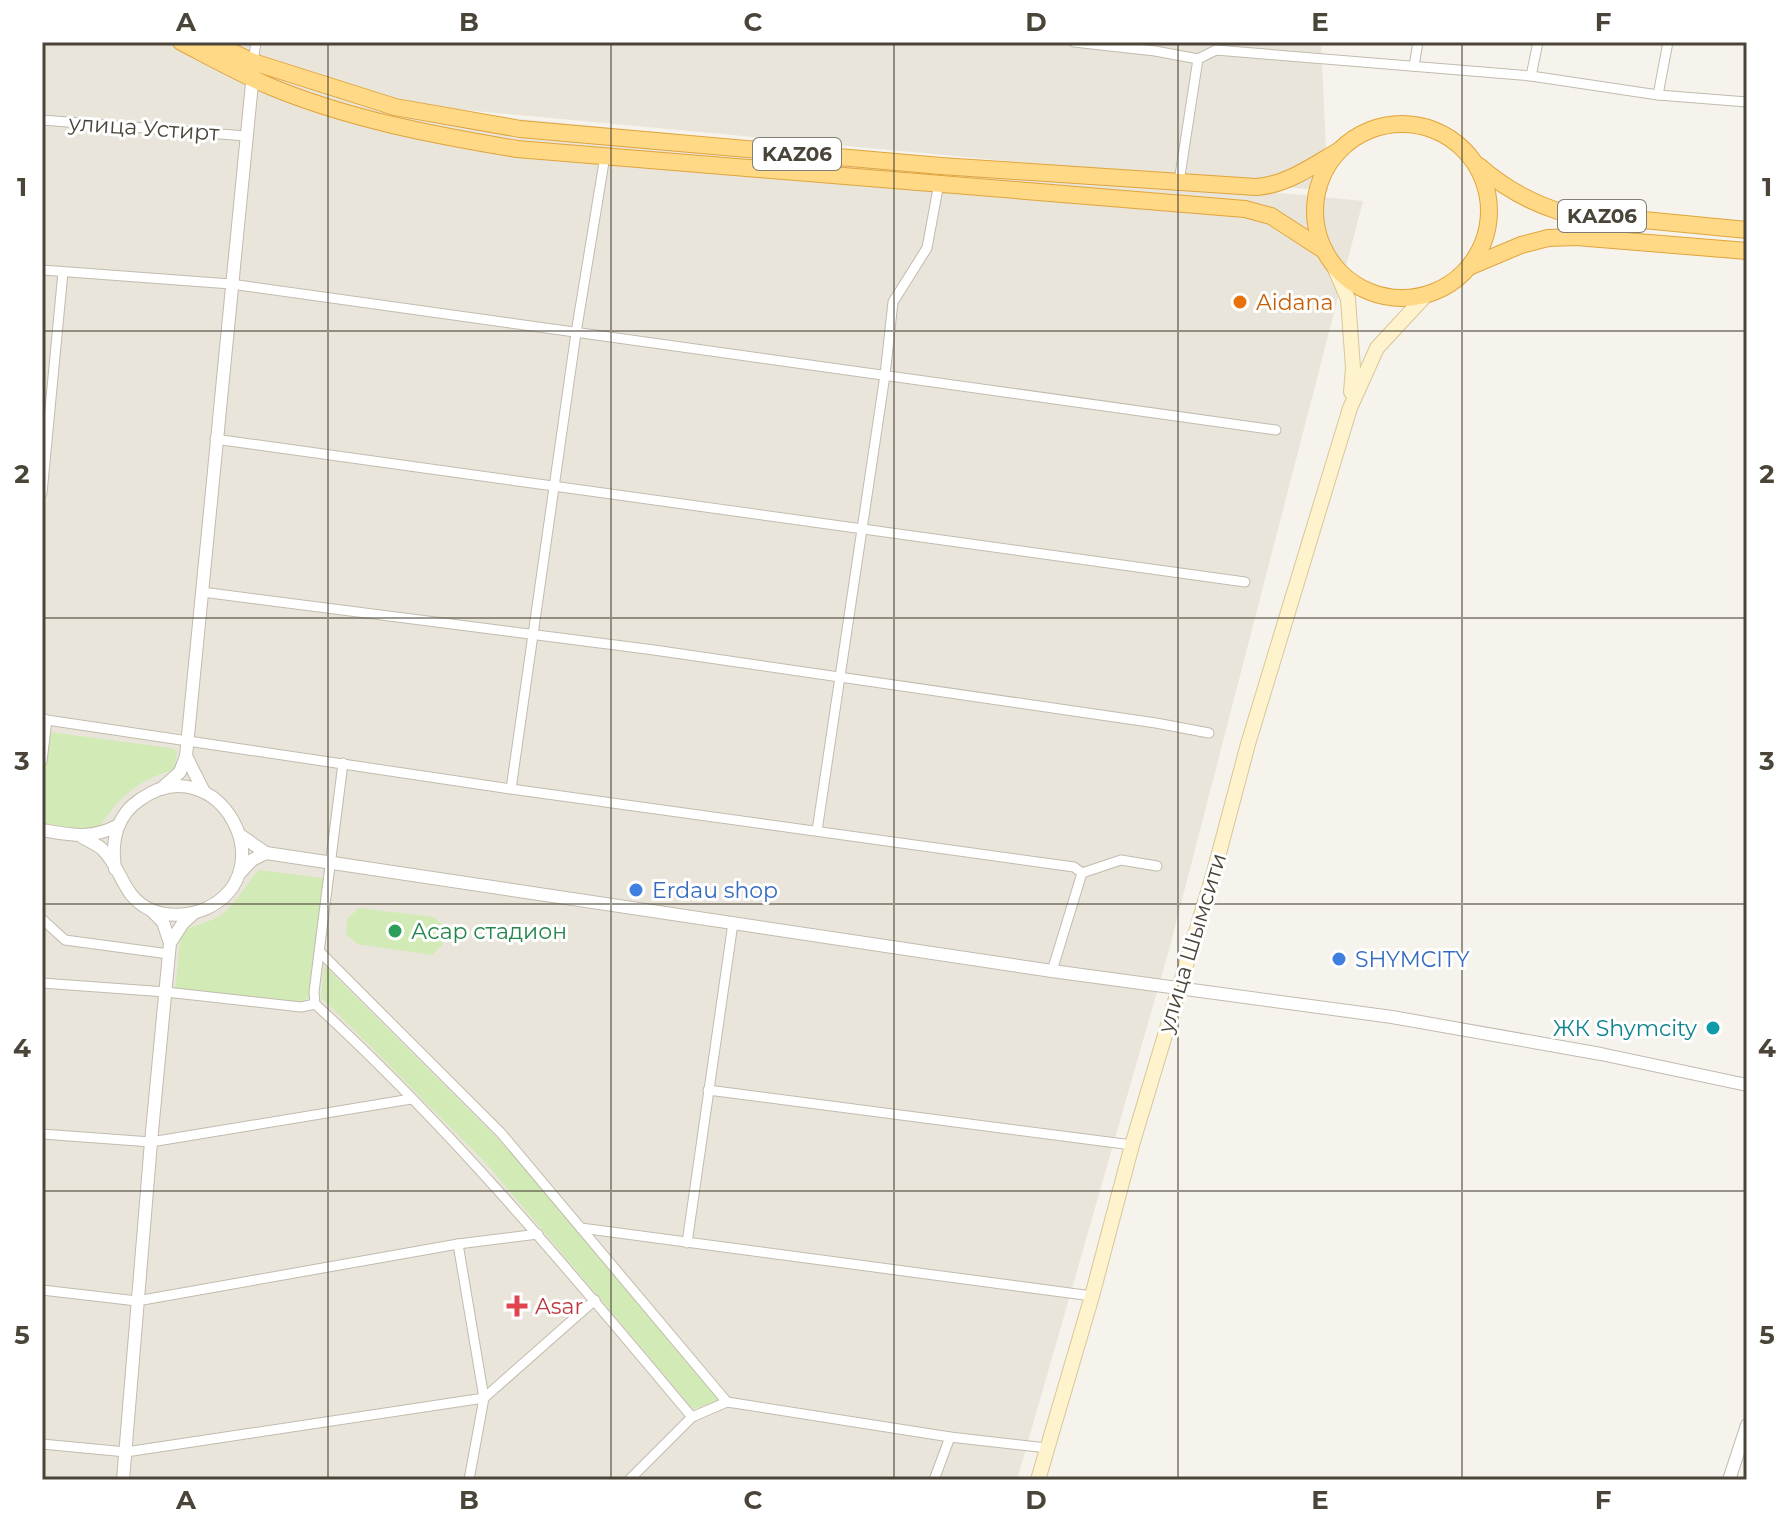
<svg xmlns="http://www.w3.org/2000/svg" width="1789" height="1522" viewBox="0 0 1789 1522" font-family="Montserrat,sans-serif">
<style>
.residential{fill:#eae5da}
.green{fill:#d2eab5}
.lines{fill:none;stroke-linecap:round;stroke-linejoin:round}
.minor-casing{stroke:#c2bbae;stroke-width:11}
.tertiary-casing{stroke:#c2bbae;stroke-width:14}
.secondary-casing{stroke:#d6c79b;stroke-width:16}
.trunk-casing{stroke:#e0a43c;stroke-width:18}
.minor{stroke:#fff;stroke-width:9}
.tertiary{stroke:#fff;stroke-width:12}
.secondary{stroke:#fff3cd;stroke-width:14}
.trunk{stroke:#ffd985;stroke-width:16}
.grid{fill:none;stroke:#4b4439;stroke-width:2;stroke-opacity:0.55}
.food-dot{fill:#e8710a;stroke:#fff;stroke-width:3}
.shop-dot{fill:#3f7fe0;stroke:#fff;stroke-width:3}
.leisure-dot{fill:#2e9e5b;stroke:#fff;stroke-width:3}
.culture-dot{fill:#0f9aa8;stroke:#fff;stroke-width:3}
.health-dot{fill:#e0444e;stroke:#fff;stroke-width:3}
.labels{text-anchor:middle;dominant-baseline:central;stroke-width:6;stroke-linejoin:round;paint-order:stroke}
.shield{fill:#fff;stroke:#817c74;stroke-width:2}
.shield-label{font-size:20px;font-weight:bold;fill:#4b4439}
.street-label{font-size:22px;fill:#4b4439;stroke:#fff}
.food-label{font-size:22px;fill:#c56008;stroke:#fff;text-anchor:start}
.shop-label{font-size:22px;fill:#366cbe;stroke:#fff;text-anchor:start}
.leisure-label{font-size:22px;fill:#27864d;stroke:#fff;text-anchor:start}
.culture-label{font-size:22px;fill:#0d838f;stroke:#fff;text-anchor:end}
.health-label{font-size:22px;fill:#be3a42;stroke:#fff;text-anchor:start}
.neatline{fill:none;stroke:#4b4439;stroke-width:3}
.grid-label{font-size:26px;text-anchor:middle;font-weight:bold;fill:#4b4439}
</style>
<rect width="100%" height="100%" fill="#f6f3ec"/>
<g class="residential">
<path d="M42 42H204L378 105 1363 201 1169 950 1017 1480H42Z"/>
<path d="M213 42H1321L1328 191 379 102Z"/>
</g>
<g class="green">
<path d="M50 732 171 748 177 751 175 769C137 781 120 795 99 828L81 829 42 823V799Z"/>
<path d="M259 870 322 878 325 882 310 996 301 1003 175 990 181 933C192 925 204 924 216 918 235 907 245 885 259 870Z"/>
<path d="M359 908 434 917 444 927 442 945 432 955 357 944 346 934 347 919Z"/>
<path d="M324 965 509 1150 715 1393 718 1401 693 1409 485 1162 321 997Z"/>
</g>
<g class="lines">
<g class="minor-casing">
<g id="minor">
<path d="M1074 42 1155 51 1198 59 1216 50 1531 76 1658 95 1747 102"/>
<path d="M253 62 256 42"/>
<path d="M1414 66 1418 42"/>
<path d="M1531 76 1538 42"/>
<path d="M1658 95 1668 42"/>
<path d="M42 120 246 136"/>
<path d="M1179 182 1198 59"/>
<path d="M42 270 231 284 1276 430"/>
<path d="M215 439 1245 582"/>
<path d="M42 493 63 272"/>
<path d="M202 592 654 650 1156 723 1209 733"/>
<path d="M42 718 47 720 511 789 1074 867 1082 873 1052 971"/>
<path d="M42 761 47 720"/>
<path d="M343 763 314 992 315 1004C453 1130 572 1274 692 1417"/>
<path d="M511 789 576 333 605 156"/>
<path d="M817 831 885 375 893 302 927 248 939 183"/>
<path d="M1082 873 1121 860 1157 866"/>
<path d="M42 919 65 940 169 954"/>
<path d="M320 952 501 1133 727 1402"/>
<path d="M42 983 166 992 301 1007 315 1004"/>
<path d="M708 1090 1132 1145"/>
<path d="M42 1134 151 1142 411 1099"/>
<path d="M581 1228 1092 1296"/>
<path d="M687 1243 733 923"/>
<path d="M458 1244 484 1398 469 1480"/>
<path d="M42 1290 137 1301 458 1244 538 1234"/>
<path d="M42 1444 126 1452 484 1398 595 1300"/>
<path d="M629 1480 692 1417 727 1402 950 1437 1047 1448"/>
<path d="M934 1480 950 1437"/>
</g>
</g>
<g class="tertiary-casing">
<g id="tertiary">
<path d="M186 756 204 792"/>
<path d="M161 789 180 772 186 756 253 73"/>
<path d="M42 830C72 835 90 840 119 825"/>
<path d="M240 835 266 853 1052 971 1392 1017 1601 1054 1747 1085"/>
<path d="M82 837C88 841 97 844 102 849 123 869 121 896 151 910 168 917 188 916 205 909 287 872 218 746 141 799 116 815 111 842 115 869"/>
<path d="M239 874 252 860 266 853"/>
<path d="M153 912 163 922 170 943"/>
<path d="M123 1480 151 1142 170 943 183 923 194 913"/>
<path d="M1729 1480 1747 1425"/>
</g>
</g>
<g class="secondary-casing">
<g id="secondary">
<path d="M1333 264 1348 299 1353 368 1351 392"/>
<path d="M1038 1480 1092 1296 1132 1145 1214 872 1248 744 1350 408 1377 348 1426 295"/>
</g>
</g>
<g class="trunk-casing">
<g id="trunk">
<path d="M181 42C210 57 239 73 269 86 348 119 433 135 517 149L1245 209 1271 216 1325 251"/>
<path d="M211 42 253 62 395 107 520 129 941 166 1256 187C1287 185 1314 165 1340 150"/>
<circle cx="1402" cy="211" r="87"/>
<path d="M1479 166C1504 188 1529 202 1561 212L1747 230"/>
<path d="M1469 267 1521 245 1548 238 1576 237 1747 251"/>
</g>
</g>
<use href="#minor" class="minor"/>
<use href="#tertiary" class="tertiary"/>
<use href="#secondary" class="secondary"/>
<use href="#trunk" class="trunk"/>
</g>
<path class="grid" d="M328 42V1480M611 42V1480M894 42V1480M1178 42V1480M1462 42V1480M42 331H1747M42 618H1747M42 904H1747M42 1191H1747"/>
<circle class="food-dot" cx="1240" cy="302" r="8"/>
<g class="shop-dot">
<circle cx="636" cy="890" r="8"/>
<circle cx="1339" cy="959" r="8"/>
</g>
<circle class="leisure-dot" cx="395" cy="931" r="8"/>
<circle class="culture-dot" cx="1713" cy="1028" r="8"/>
<path class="health-dot" d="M513 1294h8v8h8v8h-8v8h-8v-8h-8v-8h8z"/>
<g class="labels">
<g class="shield">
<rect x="753" y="138" width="88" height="32" rx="6"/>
<rect x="1558" y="200" width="88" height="32" rx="6"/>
</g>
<g class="shield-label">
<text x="797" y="154">KАZ06</text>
<text x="1602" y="216">KАZ06</text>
</g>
<g class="street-label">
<text transform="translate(144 128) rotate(4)">улица Устирт</text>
<text transform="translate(1192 943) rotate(-73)">улица Шымсити</text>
</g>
<g class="food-label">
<text x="1256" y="302">Aidana</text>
</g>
<g class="shop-label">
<text x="652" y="890">Erdau shop</text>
<text x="1355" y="959">SHYMCITY</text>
</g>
<g class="leisure-label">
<text x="411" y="931">Асар стадион</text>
</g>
<g class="culture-label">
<text x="1697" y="1028">ЖК Shymcity</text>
</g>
<g class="health-label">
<text x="535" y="1306">Asar</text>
</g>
</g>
<rect width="1789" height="1522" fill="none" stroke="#ffffff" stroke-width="88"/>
<rect x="44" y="44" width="1701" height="1434" class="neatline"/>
<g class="grid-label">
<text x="186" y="31">A</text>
<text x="469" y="31">B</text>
<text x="753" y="31">C</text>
<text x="1036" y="31">D</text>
<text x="1320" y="31">E</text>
<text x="1603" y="31">F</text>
<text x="22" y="196">1</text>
<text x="1767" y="196">1</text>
<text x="22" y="483">2</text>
<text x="1767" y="483">2</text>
<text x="22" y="770">3</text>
<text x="1767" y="770">3</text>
<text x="22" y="1057">4</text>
<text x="1767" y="1057">4</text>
<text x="22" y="1344">5</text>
<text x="1767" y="1344">5</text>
<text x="186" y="1509">A</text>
<text x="469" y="1509">B</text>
<text x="753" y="1509">C</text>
<text x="1036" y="1509">D</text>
<text x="1320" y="1509">E</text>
<text x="1603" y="1509">F</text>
</g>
</svg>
